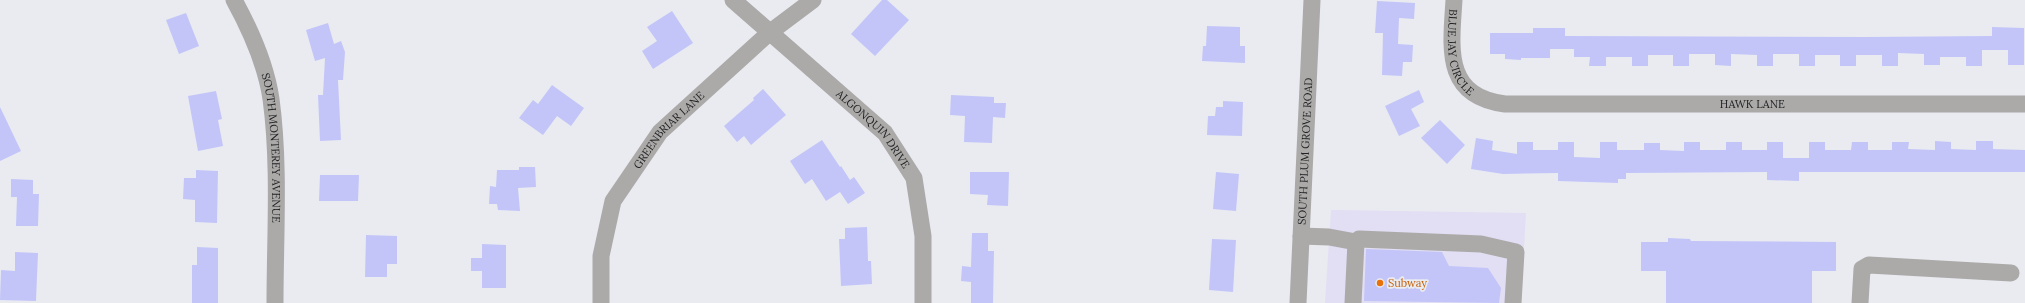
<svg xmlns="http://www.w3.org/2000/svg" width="2025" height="303" viewBox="0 0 2025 303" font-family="Lora,serif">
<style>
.commercial{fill:#e2def4}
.building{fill:#c3c5f8}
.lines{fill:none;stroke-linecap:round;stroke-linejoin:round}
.minor{stroke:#abaaa8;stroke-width:17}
.food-dot{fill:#e8710a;stroke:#e9ebf1;stroke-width:1.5}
.labels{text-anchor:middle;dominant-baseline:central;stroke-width:3.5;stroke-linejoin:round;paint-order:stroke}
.street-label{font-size:11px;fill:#222224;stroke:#e9ebf1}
.food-label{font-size:11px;fill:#c56008;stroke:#e9ebf1;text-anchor:start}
</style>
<rect width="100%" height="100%" fill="#e9ebf1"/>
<path class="commercial" d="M1331 210 1526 213 1521 303H1325Z"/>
<g class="building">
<path d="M882 0H887L909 20 875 56 851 34Z"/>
<path d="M1377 1 1415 3 1414 19 1399 18 1398 44 1413 45 1412 62H1403L1402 76 1382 75 1383 33H1375Z"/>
<path d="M672 11 693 43 653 69 642 51 657 41 647 27Z"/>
<path d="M186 13 199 46 179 54 166 20Z"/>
<path d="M328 23 334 44 341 41 345 52 343 80H338L341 140 320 141 318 95H323L325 58 315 61 306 30Z"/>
<path d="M1207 26 1240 27V46H1245V63L1202 61 1203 46H1206Z"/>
<path d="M1992 27 2024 28V65H2008V50H1982V66H1966V57H1940V65H1924V54L1898 53V66H1882V55H1856V66H1840V55H1815V66H1799V54H1773V66H1757V55L1731 54V66L1715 65V54H1689V66H1673V55H1648V66H1632V57H1606V66H1589L1590 57H1574V49H1550V58H1521V60L1505 59V54H1490V33H1533V28H1565V36L1866 37 1992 36Z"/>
<path d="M552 85 584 108 571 126 557 116 543 135 519 118 533 100 538 104Z"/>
<path d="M763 89 786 115 751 145 744 136 737 142 724 126 754 100 753 98Z"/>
<path d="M1419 90 1424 102 1411 109 1420 126 1399 136 1385 106Z"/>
<path d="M216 91 222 119 218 120 223 146 198 151 188 96Z"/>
<path d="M951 95 994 97V103H1006L1005 118 993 117 992 143 964 142 965 116 950 115Z"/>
<path d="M1223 101 1243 102 1242 136 1207 135 1208 116H1215L1216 107H1223Z"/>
<path d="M0 107 21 151 0 161Z"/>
<path d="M1440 120 1465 145 1447 164 1421 138Z"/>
<path d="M1476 138 1493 141 1492 150 1517 154V142H1533V150H1558V142H1574V157L1600 158V142H1617V150H1644V143H1660V150L1684 151V142H1700V150H1726V142H1742V150H1767V142H1783V158H1809V142H1825V150H1851L1852 142H1868V150H1892V142H1909L1908 149 1935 150V141L1951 142V149L1976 150V141H1993V149L2025 150V172H1799V181L1767 180V172L1626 173V179H1618V183L1558 181V173L1503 174 1471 169Z"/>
<path d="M822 140 840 167 841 166 850 180 854 177 865 193 848 204 840 192 826 201 812 179 805 184 790 161Z"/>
<path d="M519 167H535L536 187 518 188 520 211 498 210 497 204H489L490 186 496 187 497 170H519Z"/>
<path d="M196 170 218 171 217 223 195 222V200L183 199 184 178H196Z"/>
<path d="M970 172H1009L1008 206 987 205 988 195 970 194Z"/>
<path d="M1216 172 1239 174 1236 211 1213 209Z"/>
<path d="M320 175H359L358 201H319Z"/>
<path d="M11 179 33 180V194H39L38 226H16L17 197H11Z"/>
<path d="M867 227 868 261H871L872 284 841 286 839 239H845V228Z"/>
<path d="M972 233H988V251H994L993 303H971V282L961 281 962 266 971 267Z"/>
<path d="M366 235 397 236V264H387V277H365Z"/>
<path d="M1668 238 1690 239 1691 241 1836 242V271H1812V303H1666V271H1641V242H1668Z"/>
<path d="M1212 239 1236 240 1233 292 1209 290Z"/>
<path d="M482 244 506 245V288H482V271H471V258H482Z"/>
<path d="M197 247 218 248V303H192V265H197Z"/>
<path d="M1366 249 1442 252 1449 266 1488 268 1501 288 1499 303 1364 301Z"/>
<path d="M15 252 38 253 36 301 0 300 1 270 15 271Z"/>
</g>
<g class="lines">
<g class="minor">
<path id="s1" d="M234 0C251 31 266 65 271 99 280 165 275 237 275 303"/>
<path id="s2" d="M733 0 885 133 914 178 923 236V303"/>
<path id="s3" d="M1454 0C1451 48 1443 96 1505 104H2025"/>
<path d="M1301 236 1329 237 1356 242 1353 303"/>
<path d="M1356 242 1359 239 1481 244 1516 252 1513 303"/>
<path id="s4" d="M601 303V256L613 201 660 132 769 33 813 0"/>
<path id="s5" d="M1298 303 1312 0"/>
<path d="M1860 303 1862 269 1869 265 2011 273"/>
</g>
</g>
<circle class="food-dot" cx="1380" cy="283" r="4"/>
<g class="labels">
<g class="street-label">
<text stroke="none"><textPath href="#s3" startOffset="54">BLUE JAY CIRCLE</textPath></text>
<text stroke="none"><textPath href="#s3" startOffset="381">HAWK LANE</textPath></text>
<text stroke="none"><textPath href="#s2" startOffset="191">ALGONQUIN DRIVE</textPath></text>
<text stroke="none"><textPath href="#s4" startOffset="194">GREENBRIAR LANE</textPath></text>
<text stroke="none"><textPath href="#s1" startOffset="155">SOUTH MONTEREY AVENUE</textPath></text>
<text stroke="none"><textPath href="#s5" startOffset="152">SOUTH PLUM GROVE ROAD</textPath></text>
</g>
<g class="food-label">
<text x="1388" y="283">Subway</text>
</g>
</g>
</svg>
